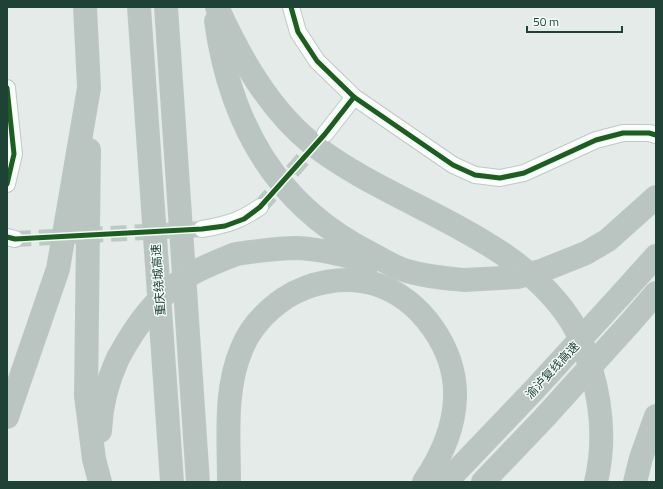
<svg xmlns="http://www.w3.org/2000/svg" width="663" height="489" viewBox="0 0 663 489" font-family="'Titillium Web','Noto Sans SC',sans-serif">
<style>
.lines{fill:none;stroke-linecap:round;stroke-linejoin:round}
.minor-tunnel{stroke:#bdc9c5;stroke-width:16;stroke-dasharray:16 8;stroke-linecap:butt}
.minor-casing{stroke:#c2c8c5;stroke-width:18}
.highway-casing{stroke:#bcc7c4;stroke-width:24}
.minor{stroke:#fbfcfc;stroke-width:16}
.highway{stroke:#bac4c1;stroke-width:22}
.highway-bridge-casing{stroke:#bcc7c4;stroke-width:24;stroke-linecap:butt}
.highway-bridge{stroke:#bac4c1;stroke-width:22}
.cycleway-casing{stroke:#f3faf6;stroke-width:8}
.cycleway{stroke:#1b5e20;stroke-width:5}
.labels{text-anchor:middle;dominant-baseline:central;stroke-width:3;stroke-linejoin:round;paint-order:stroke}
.street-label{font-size:12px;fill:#1f4237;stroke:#f3faf6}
</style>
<rect width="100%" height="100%" fill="#e5ebe8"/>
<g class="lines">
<g class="minor-tunnel">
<path d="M260 207 322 138"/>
<path d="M15 239 202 229"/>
</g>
<g class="minor-casing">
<g id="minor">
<path d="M291 7 298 32 317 61 354 97 453 165 475 175 500 178 524 173 596 140 623 133H649L656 135"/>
<path d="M7 88 14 154 7 184"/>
<path d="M325 134 354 97"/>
<path d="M202 229C226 225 240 221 260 207"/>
<path d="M7 237 15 239"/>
</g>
</g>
<g class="highway-casing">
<g id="highway">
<path d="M139 7 172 482"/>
<path d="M166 7 198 482"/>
<path d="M217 7C240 57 268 108 311 143 392 207 514 232 571 321 580 335 586 353 591 369 602 406 605 444 596 482"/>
<path d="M216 21C230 124 276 206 372 254 381 259 391 265 401 269 420 276 444 278 464 280"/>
<path d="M89 150 86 396 94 459 100 482"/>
<path d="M586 253 608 240 656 197"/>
<path d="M236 254C256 251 277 248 297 248 322 249 346 256 370 262"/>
<path d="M620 296 656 256"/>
<path d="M630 323 656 293"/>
<path d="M7 417 58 269 89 88 85 7"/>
<path d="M100 431C101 404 107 382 118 358"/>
<path d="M229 482C229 437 224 389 242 348 251 326 266 311 285 298 310 282 345 275 375 284 421 298 457 350 455 398 454 429 441 457 424 482"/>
<path d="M446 482 533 391"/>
<path d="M483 482 545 417"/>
<path d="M635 482 641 458 656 416"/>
</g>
</g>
<use href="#minor" class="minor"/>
<use href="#highway" class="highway"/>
<g class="highway-bridge-casing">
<g id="highway-bridge">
<path d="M464 280 517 277 541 271 586 253"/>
<path d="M118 358C136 325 158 294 191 274 205 266 221 260 236 254"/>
<path d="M533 391 620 296"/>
<path d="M545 417 630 323"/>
</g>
</g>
<use href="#highway-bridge" class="highway-bridge"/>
<g class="cycleway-casing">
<g id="cycleway">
<path d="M291 7 298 32 317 61 354 97 453 165 475 175 500 178 524 173 596 140 623 133H649L656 135"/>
<path d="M7 88 14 154 7 184"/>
<path d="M7 237 15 239 202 229 225 226 244 219 260 207 325 134 354 97"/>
</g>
</g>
<use href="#cycleway" class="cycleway"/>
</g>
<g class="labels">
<g class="street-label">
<text transform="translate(158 280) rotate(-94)">重庆绕城高速</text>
<text transform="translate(552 370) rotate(-47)">渝泸复线高速</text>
</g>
</g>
<rect width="663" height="489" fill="none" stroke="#1f4237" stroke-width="16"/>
<path d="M527 26v6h95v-6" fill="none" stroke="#1f4237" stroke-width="2"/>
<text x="533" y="26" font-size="12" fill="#1f4237" stroke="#f3faf6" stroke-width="3" paint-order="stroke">50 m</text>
</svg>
